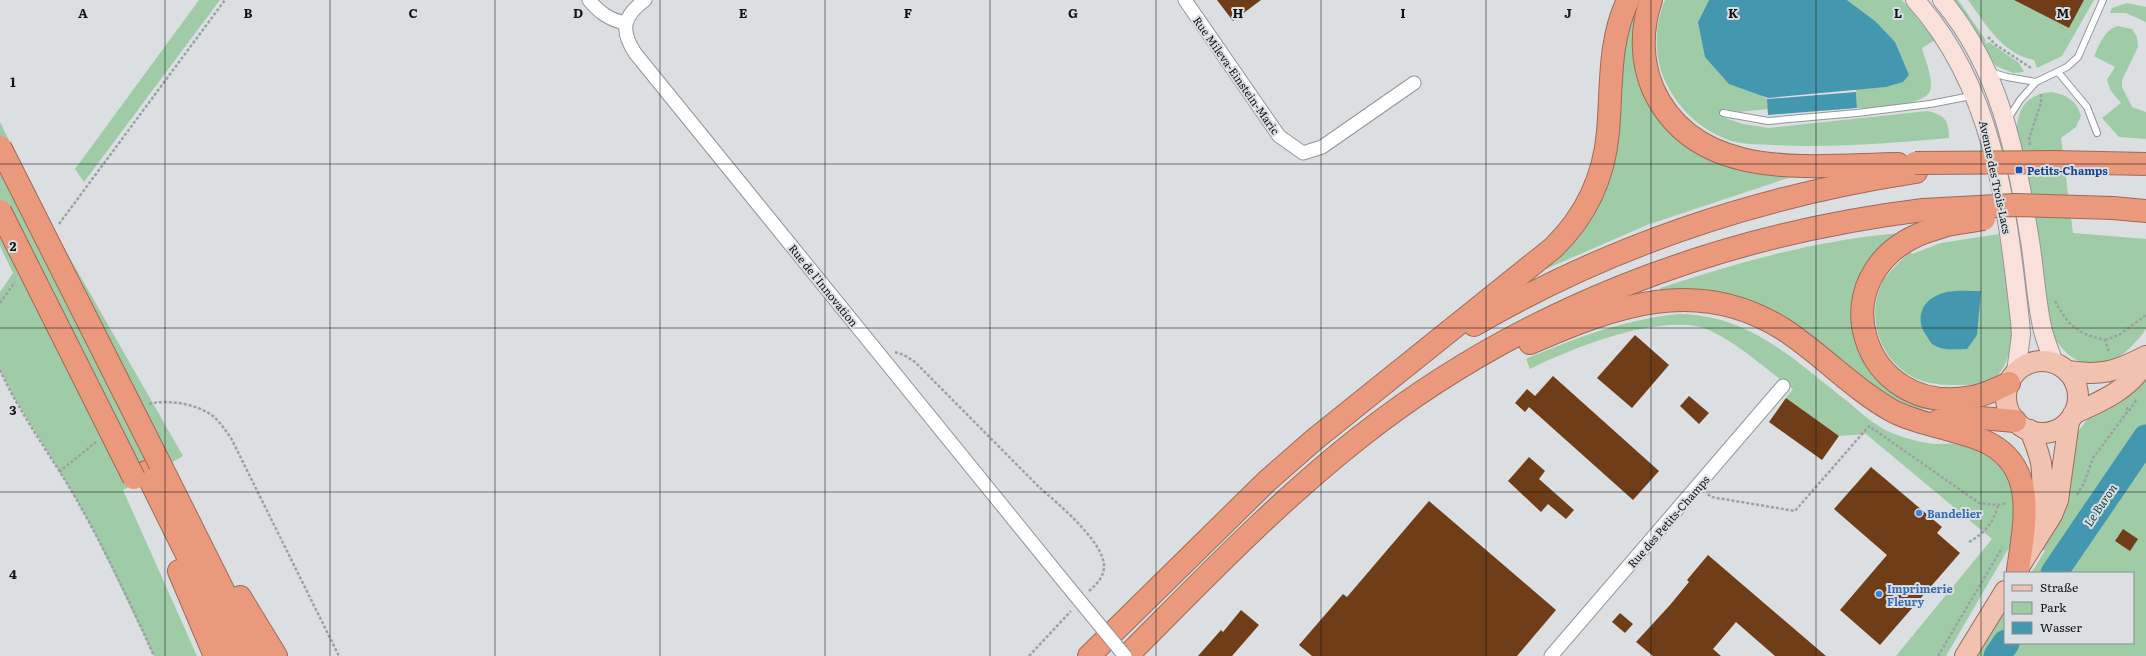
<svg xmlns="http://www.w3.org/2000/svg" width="2146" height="656" viewBox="0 0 2146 656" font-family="Literata,serif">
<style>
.green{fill:#9fcca6}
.water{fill:#4397ae}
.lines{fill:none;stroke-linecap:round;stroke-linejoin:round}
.river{stroke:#4397ae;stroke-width:27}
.building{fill:#6f3d17}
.service-casing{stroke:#939699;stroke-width:8}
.minor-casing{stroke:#939699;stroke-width:15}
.secondary-casing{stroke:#939699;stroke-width:20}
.primary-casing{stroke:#9e6a58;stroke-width:22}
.motorway-casing{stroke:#9e6a58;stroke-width:24}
.path{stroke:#9ea1a4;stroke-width:2.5;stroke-dasharray:3 2;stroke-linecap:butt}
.service{stroke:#fff;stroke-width:6}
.minor{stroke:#fff;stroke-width:13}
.secondary{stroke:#f9e0d8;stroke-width:18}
.primary{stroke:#f2c2b1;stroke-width:20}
.motorway{stroke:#ea997d;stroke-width:22}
.minor-bridge-casing{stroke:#939699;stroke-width:15;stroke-linecap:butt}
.motorway-bridge-casing{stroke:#9e6a58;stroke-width:24;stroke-linecap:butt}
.minor-bridge{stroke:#fff;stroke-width:13}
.motorway-bridge{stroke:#ea997d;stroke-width:22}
.grid{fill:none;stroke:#121314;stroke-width:1;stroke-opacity:0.55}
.transit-dot{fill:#1a4fb4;stroke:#dbdfe2;stroke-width:1.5}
.shop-dot{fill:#3f7fe0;stroke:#dbdfe2;stroke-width:1.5}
.labels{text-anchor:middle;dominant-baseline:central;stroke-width:4;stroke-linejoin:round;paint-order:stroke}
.street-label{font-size:11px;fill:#121314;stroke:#dbdfe2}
.transit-label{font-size:11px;font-weight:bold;fill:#164399;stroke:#dbdfe2;text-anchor:start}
.shop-label{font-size:11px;font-weight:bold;fill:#366cbe;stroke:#dbdfe2;text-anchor:start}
.water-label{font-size:12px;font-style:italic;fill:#1d434e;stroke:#dbdfe2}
.grid-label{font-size:13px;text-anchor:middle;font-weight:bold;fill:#121314;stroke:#dbdfe2;stroke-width:4;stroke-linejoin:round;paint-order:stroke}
</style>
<rect width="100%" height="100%" fill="#dbdfe2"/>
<g class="green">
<path d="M199 0H220L84 182 75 169Z"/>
<path d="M1634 0H1644L1661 117 1794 176 1647 225 1546 269 1543 265 1578 229Z"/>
<path d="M1665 0H1709L1698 22 1762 96 1767 99 1768 109 1738 112 1723 109 1719 116 1743 124 1769 128 1927 111C1945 115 1949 120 1949 138 1891 143 1832 148 1774 145 1758 144 1740 145 1726 139 1699 128 1680 110 1667 85 1653 59 1654 26 1665 0Z"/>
<path d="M1847 0H1902L1935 40 1922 48C1925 60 1934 79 1930 91 1924 106 1871 109 1857 108L1856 89 1886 87 1902 82 1909 75 1875 21Z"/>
<path d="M1952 0H1958L1985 39 1986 44 1989 42 2019 63 2024 72 2013 73 1996 66Z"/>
<path d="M1968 0H2014L2069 28 2084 0H2094L2062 56 2037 68 2034 60C2001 53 1986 24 1968 0Z"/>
<path d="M2127 3 2146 7V22L2126 13H2110L2112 8Z"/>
<path d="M2118 26 2132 29 2137 37 2138 47 2122 80V87L2132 107 2146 112V139L2119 137 2102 118 2121 103 2111 91 2107 80 2115 67 2094 56C2100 44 2104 30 2118 26Z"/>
<path d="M2051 92C2066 94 2077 101 2081 116L2076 127 2061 138 2073 233 2146 239C2146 261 2146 284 2146 306 2146 312 2146 322 2146 328 2144 334 2135 342 2131 347 2102 375 2070 368 2052 333L2017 137C2016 112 2023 95 2051 92Z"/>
<path d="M0 122 47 218 183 456 123 490 197 656H154L92 528 71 490 15 399 0 370V292L13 273 0 246Z"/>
<path d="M1900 233V236L1856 338 1948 408V412L1915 408 1885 394 1788 321 1661 294 1660 288C1740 262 1816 240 1900 233Z"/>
<path d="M1999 234 2013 331C2011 346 2008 365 1997 376 1988 385 1974 385 1962 385 1948 385 1933 385 1920 380 1881 365 1864 318 1883 281 1890 270 1901 261 1910 252L1912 254 1941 243Z"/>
<path d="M1679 314C1748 315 1791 357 1843 398 1859 410 1872 425 1892 433 1905 438 1921 443 1936 444 1953 444 1971 441 1986 450 1997 457 2007 472 2016 481L2014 539 1946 656H1896L1992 539 1866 434 1839 436 1786 398 1793 389C1769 371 1737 343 1711 331 1667 310 1572 348 1530 369L1526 359C1575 338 1626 319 1679 314Z"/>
<path d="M2146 375V656H1974L2005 606V643H2133V573H2031L2045 551 2041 548 2076 434 2090 416Z"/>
</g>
<g class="water">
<path d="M1709 0H1847L1875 21 1895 42 1909 75 1903 82 1886 87 1768 98 1729 84 1705 57 1698 22Z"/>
<path d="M1856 92 1857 108 1768 115 1767 99Z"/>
<path d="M1981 291 1977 335 1967 349C1957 349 1943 351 1934 345 1930 343 1929 339 1926 335 1916 321 1920 302 1938 295 1950 289 1967 291 1981 291Z"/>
</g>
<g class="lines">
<g class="river">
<path d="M2054 573 2146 438"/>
<path d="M1997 656 2006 643"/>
</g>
</g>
<g class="building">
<path d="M1217 0H1261L1233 21Z"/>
<path d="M2014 0H2084L2069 28Z"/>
<path d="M1635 335 1669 365 1632 408 1597 378Z"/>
<path d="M1553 376 1659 471 1633 500 1529 407 1525 412 1515 403 1527 389 1535 396Z"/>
<path d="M1689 396 1709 413 1699 424 1680 406Z"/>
<path d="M1786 398 1839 436 1822 460 1769 422Z"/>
<path d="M1529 457 1545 471 1539 479 1574 510 1566 519 1548 504 1541 512 1508 481Z"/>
<path d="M1871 467 1942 527 1937 533 1960 553 1880 645 1840 610 1887 555 1834 509Z"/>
<path d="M1429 501 1556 610 1517 656H1312L1299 645 1343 594 1347 597Z"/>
<path d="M2123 529 2138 539 2130 551 2115 541Z"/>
<path d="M1708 555 1826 656H1775L1736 622 1713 649 1721 656H1653L1636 642 1670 605 1689 582 1687 580Z"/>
<path d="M1241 610 1259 625 1232 656H1198L1221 630 1223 632Z"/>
<path d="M1620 613 1633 624 1625 633 1612 622Z"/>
</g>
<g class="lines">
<g class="service-casing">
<g id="service">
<path d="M1990 72 2007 77 2036 82 2067 67 2078 57 2103 0"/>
<path d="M2058 72 2087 107 2097 133"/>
<path d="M1723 113 1768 121 1857 113 1930 104 1971 96"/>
<path d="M2008 119 2020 100 2036 82"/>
</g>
</g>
<g class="minor-casing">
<g id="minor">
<path d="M589 0C599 12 609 20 626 23"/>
<path d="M645 0C623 16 620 30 635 53L1061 578"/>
<path d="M1185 0 1279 136 1303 153 1322 147 1414 83"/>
<path d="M1551 656 1783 386"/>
</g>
</g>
<g class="secondary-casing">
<g id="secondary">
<path d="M1915 0C1995 88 2007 208 2020 321L2021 335 2016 372"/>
<path d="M1942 0C2001 70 2016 154 2030 241 2035 271 2036 302 2043 331 2046 342 2050 352 2054 363"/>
</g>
</g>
<g class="primary-casing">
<g id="primary">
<circle cx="2042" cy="397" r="36"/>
<path d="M2067 371C2101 376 2115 372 2146 356"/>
<path d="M2073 414C2100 402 2133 388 2146 360"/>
<path d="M2030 430C2034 441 2039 452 2041 463 2045 487 2039 512 2034 536"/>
<path d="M2019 567 2052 515 2058 500 2069 421"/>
<path d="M1965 656 2005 591"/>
</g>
</g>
<g class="motorway-casing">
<g id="motorway">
<path d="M1651 0C1641 29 1641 61 1653 89 1696 184 1813 165 1898 164"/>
<path d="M2113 208 2146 211"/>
<path d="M1925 232C1815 274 1862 419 1972 397 1985 395 1997 389 2009 383"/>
<path d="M1474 325C1611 245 1759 196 1916 172"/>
<path d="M1530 343C1615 306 1697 275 1783 329 1820 353 1851 387 1889 409 1908 420 1930 424 1950 430 1964 434 1978 437 1990 444 2038 470 2024 526 2018 570"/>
<path d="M1938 421 1981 418 2015 421"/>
<path d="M160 464 256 656"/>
<path d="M146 472 237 656"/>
<path d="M179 571 215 656"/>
<path d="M240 597 276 656"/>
<path d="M1089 656 1267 481 1315 439 1553 248C1586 216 1604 178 1608 132 1612 87 1608 42 1628 0"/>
<path d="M1127 656C1202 581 1276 503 1360 437 1522 309 1719 235 1923 210"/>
</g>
</g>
<g class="path">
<path d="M1988 37 1996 45 2031 68"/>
<path d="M2030 145 2029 139 2041 103V93"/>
<path d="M59 224 225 0"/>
<path d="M2055 301C2068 325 2077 334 2105 340L2109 353"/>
<path d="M0 303 15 282"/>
<path d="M2105 340 2119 335 2146 315"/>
<path d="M895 352 904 355 915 362 1039 487C1057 503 1106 543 1104 568 1103 578 1096 585 1089 591"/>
<path d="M0 370C19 412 47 450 71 490 102 543 129 600 154 656"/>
<path d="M149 404C168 399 197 404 213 416 220 422 225 430 231 438L339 656"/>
<path d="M2129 411 2136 400"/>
<path d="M59 472 96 442"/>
<path d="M1708 494 1711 497 1795 511 1869 426 1979 503 1998 505 2006 503"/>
<path d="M2077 495 2084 483 2093 458 2128 411 2126 406"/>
<path d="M1969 542C1985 533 1994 522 1998 505"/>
<path d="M1029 656 1071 611"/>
<path d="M1938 656 2002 548"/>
</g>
<use href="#service" class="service"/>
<use href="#minor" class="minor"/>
<use href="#secondary" class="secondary"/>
<use href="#primary" class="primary"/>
<use href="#motorway" class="motorway"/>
<g class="minor-bridge-casing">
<path id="minor-bridge" d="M1061 578 1125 656"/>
</g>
<g class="motorway-bridge-casing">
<g id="motorway-bridge">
<path d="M0 147 160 464"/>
<path d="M1915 163 2056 162 2146 164"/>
<path d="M1923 210 2015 205 2113 208"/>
<path d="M0 211 134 478"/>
<path d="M1925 232 1947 225 1984 219"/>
</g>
</g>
<use href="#minor-bridge" class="minor-bridge"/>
<use href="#motorway-bridge" class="motorway-bridge"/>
</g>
<path class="grid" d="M165 0V656M330 0V656M495 0V656M660 0V656M825 0V656M990 0V656M1156 0V656M1321 0V656M1486 0V656M1651 0V656M1816 0V656M1981 0V656M0 164H2146M0 328H2146M0 492H2146"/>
<rect class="transit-dot" x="2015" y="166" width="8" height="8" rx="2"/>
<g class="shop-dot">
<circle cx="1919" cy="513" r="4"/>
<circle cx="1879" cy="594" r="4"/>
</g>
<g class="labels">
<g class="street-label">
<text transform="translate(1237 75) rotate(55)">Rue Mileva-Einstein-Maric</text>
<text transform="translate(1996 177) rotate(78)">Avenue des Trois-Lacs</text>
<text transform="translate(824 285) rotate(51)">Rue de l'Innovation</text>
<text transform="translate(1668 521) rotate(-49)">Rue des Petits-Champs</text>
</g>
<g class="transit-label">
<text x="2027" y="170">Petits-Champs</text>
</g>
<g class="shop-label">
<text x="1927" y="513">Bandelier</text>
<text x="1887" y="588">Imprimerie<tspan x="1887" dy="13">Fleury</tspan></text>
</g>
<g class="water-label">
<text transform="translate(2100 505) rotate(-56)">Le Buron</text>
</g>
</g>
<g class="grid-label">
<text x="83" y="18">A</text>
<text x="248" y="18">B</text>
<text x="413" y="18">C</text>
<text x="578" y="18">D</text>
<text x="743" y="18">E</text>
<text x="908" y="18">F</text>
<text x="1073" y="18">G</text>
<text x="1238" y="18">H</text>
<text x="1403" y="18">I</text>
<text x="1568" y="18">J</text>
<text x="1733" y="18">K</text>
<text x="1898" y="18">L</text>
<text x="2063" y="18">M</text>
<text x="13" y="87">1</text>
<text x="13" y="251">2</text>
<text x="13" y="415">3</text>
<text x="13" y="579">4</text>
</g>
<rect x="2004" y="572" width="130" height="72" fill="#dbdfe2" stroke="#8b8d90"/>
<rect x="2012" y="585" width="20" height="6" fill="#f2c2b1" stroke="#8b8d90"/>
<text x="2040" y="592" font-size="12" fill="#121314">Straße</text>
<rect x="2012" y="602" width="20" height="12" fill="#9fcca6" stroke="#8b8d90"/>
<text x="2040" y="612" font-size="12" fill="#121314">Park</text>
<rect x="2012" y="622" width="20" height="12" fill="#4397ae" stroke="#8b8d90"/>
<text x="2040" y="632" font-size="12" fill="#121314">Wasser</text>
</svg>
